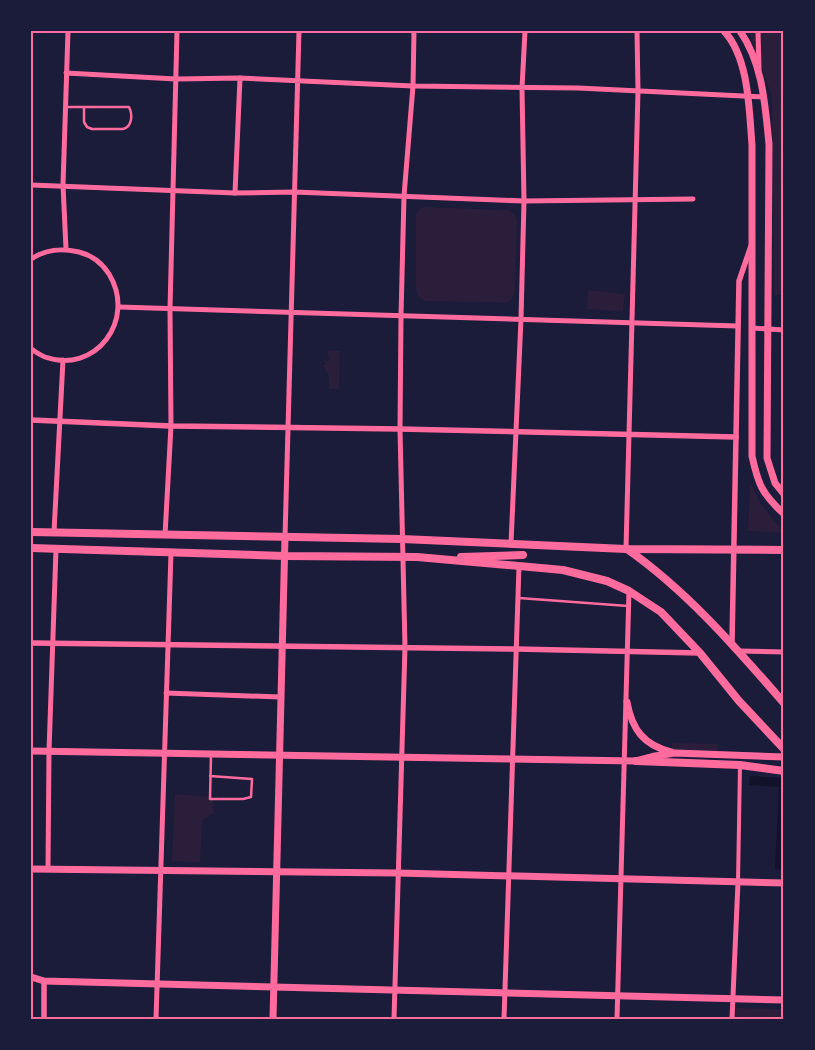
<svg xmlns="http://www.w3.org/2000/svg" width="815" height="1050" viewBox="0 0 815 1050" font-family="Cabin,sans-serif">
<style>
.green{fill:#2a1e3b}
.water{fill:#12122b}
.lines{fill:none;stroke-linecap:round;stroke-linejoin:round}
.service{stroke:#ff6b9d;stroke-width:2.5}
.pedestrian{stroke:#ff6b9d;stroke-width:4}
.minor{stroke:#ff6b9d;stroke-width:5}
.tertiary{stroke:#ff6b9d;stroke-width:5.5}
.secondary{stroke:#ff6b9d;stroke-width:7}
.primary{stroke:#ff6b9d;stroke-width:8}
.neatline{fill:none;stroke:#ff6b9d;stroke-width:2}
</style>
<rect width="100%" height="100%" fill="#1b1b3a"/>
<g class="green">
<path d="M749 31H784V294L774 296 772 97Z"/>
<path d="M425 207 509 210 515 215 517 220 515 290 511 300 506 303 424 301 417 294 416 288V214L419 209Z"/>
<path d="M588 290 625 294 623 312 587 309Z"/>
<path d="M327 350 340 351 339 389H329V377L323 365 326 364 324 360 329 361Z"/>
<path d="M750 483 761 504 784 533 748 531Z"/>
<path d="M672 743 718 744 717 755 671 754Z"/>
<path d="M175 794 214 797 213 813 202 821 200 863 172 861Z"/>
<path d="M736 1008 784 1009V1019H736Z"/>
</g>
<path class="water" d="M750 776 784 778 783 870 775 869 779 787 749 785Z"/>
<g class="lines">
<g class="service">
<path d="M66 107H129C133 115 132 127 123 129H92L87 127 84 122V107"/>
<path d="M519 598 628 606"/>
<path d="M210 776 252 779 251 797 243 799H210L211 755"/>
</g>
<path class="pedestrian" d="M738 882 740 765"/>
<g class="minor">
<path d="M758 31 759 69"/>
<path d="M66 73 176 79 240 78 413 86 578 88 764 97"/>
<path d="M31 185 235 193 294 192 524 201 693 199"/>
<path d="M235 193 240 78"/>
<path d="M66 249 63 185 68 31"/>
<path d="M31 259C46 249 61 248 79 252 91 255 102 263 109 274 137 320 95 375 45 357 40 355 36 352 31 349"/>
<path d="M119 307 737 326"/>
<path d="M752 328 784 330"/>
<path d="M54 532 63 360"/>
<path d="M165 535 171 426 170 309 177 31"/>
<path d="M285 537 299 31"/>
<path d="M511 543 521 319 524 201 522 88 525 31"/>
<path d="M626 549 638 91 637 31"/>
<path d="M739 651 784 652"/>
<path d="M166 693 280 697"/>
<path d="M48 869 49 751 56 549"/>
<path d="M156 1019 171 553"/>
<path d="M394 1019 405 647 400 429 401 316 404 196 413 86 414 31"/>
<path d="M504 1019 519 566"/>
<path d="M617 1019 629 591"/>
<path d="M732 1019 738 882"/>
</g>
<g class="tertiary">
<path d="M31 420 171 426 400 429 736 437"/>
<path d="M31 643 516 649 700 653"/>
<path d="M732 643 739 281 751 246"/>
<path d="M44 1019V981"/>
</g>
<g class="secondary">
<path d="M724 31C749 58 749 109 752 145V456C758 484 762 494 784 514"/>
<path d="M740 31C763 64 765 105 769 144L767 458 775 483 784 494"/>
<path d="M627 702C632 730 644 745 671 752"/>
<path d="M31 751 636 761 655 756 675 753 784 757"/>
<path d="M31 869 398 873 784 883"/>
<path d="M31 977 44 981 784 1000"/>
<path d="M273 1019 285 537"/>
</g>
<g class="primary">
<path d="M31 532 402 539 626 549 784 550"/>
<path d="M31 548 285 556 417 557 563 570 607 581 629 591 661 612 700 653 739 701 784 749"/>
<path d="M627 549C687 591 736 648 784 703"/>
<path d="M461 557 523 555"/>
<path d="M636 761 740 765 784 771"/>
</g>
</g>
<rect width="815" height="1050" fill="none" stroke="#1b1b3a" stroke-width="65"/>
<rect x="32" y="32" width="750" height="986" class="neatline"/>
</svg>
